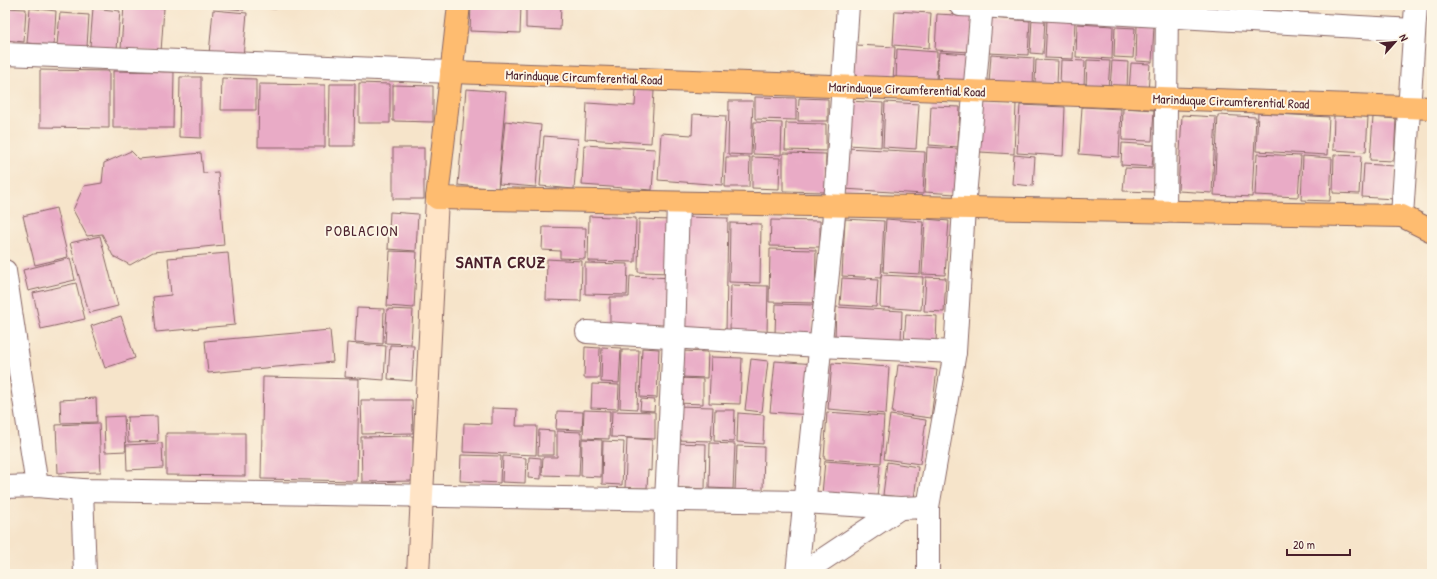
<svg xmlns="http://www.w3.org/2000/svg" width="1437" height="579" viewBox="0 0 1437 579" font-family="'Patrick Hand',sans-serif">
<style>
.building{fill:#e9abc6}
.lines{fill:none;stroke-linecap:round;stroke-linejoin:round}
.street-casing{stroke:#866463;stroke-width:24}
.secondary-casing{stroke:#866463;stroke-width:24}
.primary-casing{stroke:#866463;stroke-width:24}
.street{stroke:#fff;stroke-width:22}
.secondary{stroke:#ffe4c6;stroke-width:22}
.primary{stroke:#febc70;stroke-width:22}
.labels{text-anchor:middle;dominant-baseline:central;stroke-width:4;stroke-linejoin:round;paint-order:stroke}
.street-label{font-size:13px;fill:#4a1f2b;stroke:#fcf5e5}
.quarter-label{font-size:15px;letter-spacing:1px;fill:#4a1f2b;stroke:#fcf5e5}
.district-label{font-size:17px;font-weight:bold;letter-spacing:1px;fill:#4a1f2b;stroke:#fcf5e5}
</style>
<rect width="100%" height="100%" fill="#fcf5e5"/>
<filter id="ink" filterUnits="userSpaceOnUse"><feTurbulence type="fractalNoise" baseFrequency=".025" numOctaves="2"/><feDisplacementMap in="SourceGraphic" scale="8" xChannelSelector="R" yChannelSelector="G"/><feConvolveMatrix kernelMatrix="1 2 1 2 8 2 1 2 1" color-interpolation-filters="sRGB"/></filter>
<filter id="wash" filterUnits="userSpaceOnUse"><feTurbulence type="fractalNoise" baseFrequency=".012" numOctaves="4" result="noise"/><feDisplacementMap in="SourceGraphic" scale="16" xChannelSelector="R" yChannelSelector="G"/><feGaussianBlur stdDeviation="0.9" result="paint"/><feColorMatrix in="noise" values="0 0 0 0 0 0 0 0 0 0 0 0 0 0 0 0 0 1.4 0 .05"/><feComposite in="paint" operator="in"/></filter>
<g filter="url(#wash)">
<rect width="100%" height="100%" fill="#f6e4ca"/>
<g id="blocks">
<g class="building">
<path d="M124 5 164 8 161 52 121 49Z"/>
<path d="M213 5H245L244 10 213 7Z"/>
<path d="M248 5H276V9L248 7Z"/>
<path d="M471 5H521L520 33 470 31Z"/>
<path d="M526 5H561L560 30 526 28Z"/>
<path d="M5 8 26 9 24 42 5 40Z"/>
<path d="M30 8 56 11 54 45 27 43Z"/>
<path d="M93 8 120 11 117 49 90 46Z"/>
<path d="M213 10 247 13 243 57 209 54Z"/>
<path d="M895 11 931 13 929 48 893 45Z"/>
<path d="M60 13 89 15 87 47 57 45Z"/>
<path d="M937 14 973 16 971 52 935 50Z"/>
<path d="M991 18 1030 21 1028 55 989 53Z"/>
<path d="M1032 19 1045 20 1043 54 1030 53Z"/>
<path d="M1047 20 1075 22 1073 59 1045 58Z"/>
<path d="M1077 24 1113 26 1112 59 1076 57Z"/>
<path d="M1137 25 1154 26 1152 62 1136 61Z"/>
<path d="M1115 27 1135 28 1133 58 1114 57Z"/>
<path d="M856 45 895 47 893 81 854 78Z"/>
<path d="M897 49 937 52 936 83 896 81Z"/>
<path d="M939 52 970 54 969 84 937 82Z"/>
<path d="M991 55 1034 58 1033 86 989 83Z"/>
<path d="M1036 60 1058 61 1057 85 1035 83Z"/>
<path d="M1061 60 1085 61 1084 86 1060 84Z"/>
<path d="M1087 60 1110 61 1108 89 1086 88Z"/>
<path d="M1112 61 1128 62 1127 90 1110 89Z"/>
<path d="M1131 63 1150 64 1148 92 1129 91Z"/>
<path d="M40 70 109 71V128L40 127Z"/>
<path d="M113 71 174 72 173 128H113Z"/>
<path d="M180 77H201V138L179 137Z"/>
<path d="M222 78 256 79V110H221Z"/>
<path d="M359 83 390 84V123H359Z"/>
<path d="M259 84 325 85V147H258Z"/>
<path d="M330 84H355L354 146H329Z"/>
<path d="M393 85 433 86V122L393 121Z"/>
<path d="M466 89 506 92 498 189 458 185Z"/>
<path d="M636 89 654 91 651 143 585 139 587 103 635 106Z"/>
<path d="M755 97 796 98V120L755 119Z"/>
<path d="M799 98 828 99V121H798Z"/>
<path d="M729 101H753L751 155 728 154Z"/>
<path d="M850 101 883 103 881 147 848 145Z"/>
<path d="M885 102 919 104 916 149 883 147Z"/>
<path d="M983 102 1016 104 1014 154 980 152Z"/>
<path d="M1020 105 1065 107 1063 156 1017 153Z"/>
<path d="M931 106 960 107 958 147 929 145Z"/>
<path d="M1082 107 1121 109 1119 157 1079 154Z"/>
<path d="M1123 108 1154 110 1152 141 1122 140Z"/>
<path d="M1258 113 1329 117 1327 155 1256 151Z"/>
<path d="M693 114 726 116 722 185 658 180 661 133 692 135Z"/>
<path d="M1182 115 1216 117 1212 193 1178 191Z"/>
<path d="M1218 115 1256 117 1252 197 1214 195Z"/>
<path d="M1334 115 1368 117 1366 152 1333 150Z"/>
<path d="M1373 117 1396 119 1394 161 1370 160Z"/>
<path d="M505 121 541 125 536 187 499 184Z"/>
<path d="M754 122 782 123 781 155 753 154Z"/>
<path d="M786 123 826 124V151L785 150Z"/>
<path d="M544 136 578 139 574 189 540 186Z"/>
<path d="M1122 143 1154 145 1152 167 1121 165Z"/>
<path d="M584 145 655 149 652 190 582 185Z"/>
<path d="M927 147 958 149 955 194 925 192Z"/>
<rect x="393" y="148" width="31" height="51"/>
<path d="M846 148 925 152 923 194 844 189Z"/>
<path d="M131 151 139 159 201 153 203 173 218 172 224 245 153 252 130 265 113 256 102 234 87 236 73 210 84 186 102 183 104 163Z"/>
<path d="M783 153 826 154 825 192 783 191Z"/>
<path d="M1257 154 1301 156 1298 197 1255 195Z"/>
<path d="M1014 155 1035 157 1033 186 1012 184Z"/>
<path d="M1334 155 1361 156 1359 194 1333 193Z"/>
<path d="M1303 156 1332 158 1330 201 1301 200Z"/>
<path d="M726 157H750L749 187H725Z"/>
<path d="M752 157 780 158 779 189 752 188Z"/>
<path d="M1364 164 1395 166 1394 199 1362 197Z"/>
<path d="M1125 168 1155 169 1154 192 1123 191Z"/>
<path d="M56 208 68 257 35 265 23 216Z"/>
<path d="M390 212 418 214 416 251 388 249Z"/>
<path d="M589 216 636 218 635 262 588 261Z"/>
<path d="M684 217 728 218 726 332 682 331Z"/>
<path d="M639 219 672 220 671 273 638 272Z"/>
<path d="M845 219 884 221 881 278 842 276Z"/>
<path d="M886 219 923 222 920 274 883 272Z"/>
<path d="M925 219 949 221 945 275 922 274Z"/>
<path d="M771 220 820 221V247L770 246Z"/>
<path d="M730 223 761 224 760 283 729 282Z"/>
<path d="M543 227 586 228 585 259 560 258V251L542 250Z"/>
<path d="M100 236 118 306 89 313 70 243Z"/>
<path d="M770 249 816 250 815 303 769 302Z"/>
<path d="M390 251 417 252 414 308 387 306Z"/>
<path d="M228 253 235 325 156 332 153 297 171 295 168 258Z"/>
<path d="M70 258 75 280 28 291 23 270Z"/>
<path d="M547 259 582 261 581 301 546 300Z"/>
<path d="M585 263 628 264 627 295 585 294Z"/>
<path d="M881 275 923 277 921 310 880 307Z"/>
<path d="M630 276 673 278 672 326 610 324V297H629Z"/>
<path d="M926 277 946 278 944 312 924 311Z"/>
<path d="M842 278 878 280 876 307 840 305Z"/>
<path d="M76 283 85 319 41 329 33 293Z"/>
<path d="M731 285 768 286 767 333 730 331Z"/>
<path d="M776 304 813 305 812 336 775 334Z"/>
<path d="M836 307 902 311 901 343 835 339Z"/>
<path d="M357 308 384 309 383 344 355 342Z"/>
<path d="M387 309 413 310 411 344 385 343Z"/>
<path d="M906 314 937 316 936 344 904 342Z"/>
<path d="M121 316 135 358 105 368 91 326Z"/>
<path d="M330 330 333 362 208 373 205 341Z"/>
<path d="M347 343 386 346 384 380 345 377Z"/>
<path d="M390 345 414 346 412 381 388 379Z"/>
<path d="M585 347 600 348 599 378H584Z"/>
<path d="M602 347 621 348 619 383 601 382Z"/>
<path d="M642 348 659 349 657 398 640 397Z"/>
<path d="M622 350H639L637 409 620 408Z"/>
<path d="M682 351 708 352 707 378 681 377Z"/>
<path d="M711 357 742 358 740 404 709 403Z"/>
<path d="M751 359 768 361 762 412 745 410Z"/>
<path d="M775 361 815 364 810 415 770 412Z"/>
<path d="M832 363 889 367 886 414 828 409Z"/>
<path d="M898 365 937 370 931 418 892 413Z"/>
<path d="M263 377 359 379 357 481 261 479Z"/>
<path d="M678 378 703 379V404L677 403Z"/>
<path d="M592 384 619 385 618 409 591 408Z"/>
<path d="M96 398 97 422 61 423 60 400Z"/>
<path d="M641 399 655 400 654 411 640 410Z"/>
<path d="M361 400H412L413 433 362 434Z"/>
<path d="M676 406 713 407 711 441 675 440Z"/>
<path d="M492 408 517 409 516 426H537L536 455 463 452 464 423 492 424Z"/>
<path d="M584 410 610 411 609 439 583 438Z"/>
<path d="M715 410H735L734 442 714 441Z"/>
<path d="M557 411 583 412 582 430 556 429Z"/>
<path d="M612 411 655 412V439L611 437Z"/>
<path d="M827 412 884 416 881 463 824 459Z"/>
<path d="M738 413 764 415 763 444 737 442Z"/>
<path d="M890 415 926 420 920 464 884 459Z"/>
<path d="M124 416 126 451 105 452 104 417Z"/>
<path d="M157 416 158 441 128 442 127 417Z"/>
<path d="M99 423 101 472 58 473 56 425Z"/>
<path d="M539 430 554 431V455H538Z"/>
<path d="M557 431 581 432 579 476 542 475 543 457H557Z"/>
<path d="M166 433H245V476L166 475Z"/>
<path d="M413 436V481L362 482 361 437Z"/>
<path d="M627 438 652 440 651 471 648 470 647 488H625Z"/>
<path d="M582 439 602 440 601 477 581 476Z"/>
<path d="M603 441 624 442 622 485 602 484Z"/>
<path d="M162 443 163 468 127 470 126 445Z"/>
<path d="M674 443 706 444 705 489 672 487Z"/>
<path d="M710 443 735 444 733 489 709 488Z"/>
<path d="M737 446 764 447 763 491 735 490Z"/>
<path d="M461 455 501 456 500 483 460 481Z"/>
<path d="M503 456 526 458 525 483 502 482Z"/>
<path d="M529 457 541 458V479L528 478Z"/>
<path d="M825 461 880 465 877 498 822 494Z"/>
<path d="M887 462 918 467 914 499 883 495Z"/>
</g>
</g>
</g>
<g filter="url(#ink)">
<use href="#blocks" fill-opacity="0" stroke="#866463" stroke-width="1"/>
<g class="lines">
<g class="street-casing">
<g id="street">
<path d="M960 5 1414 30"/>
<path d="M5 54 451 72"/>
<path d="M1165 212 1167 5"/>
<path d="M1402 216 1416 5"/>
<path d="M5 271 37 486"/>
<path d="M587 332 820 346 955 352"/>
<path d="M5 487 37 486 82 490 804 502 900 508 928 507"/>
<path d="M82 490 85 574"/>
<path d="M665 574 666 500 674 338 678 203"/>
<path d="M797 574 835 205 848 5"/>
<path d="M801 574 900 508"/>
<path d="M928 574V507L955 352 964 208 982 5"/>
</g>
</g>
<g class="secondary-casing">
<path id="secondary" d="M418 574 437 198"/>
</g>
<g class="primary-casing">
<g id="primary">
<path d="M459 5 437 198 1402 216 1432 231"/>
<path d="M451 72 1432 108"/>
</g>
</g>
<use href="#street" class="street"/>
<use href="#secondary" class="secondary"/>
<use href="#primary" class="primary"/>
</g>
</g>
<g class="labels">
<g class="street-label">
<text transform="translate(584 77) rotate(2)">Marinduque Circumferential Road</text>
<text transform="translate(907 89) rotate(2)">Marinduque Circumferential Road</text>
<text transform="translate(1231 101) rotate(2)">Marinduque Circumferential Road</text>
</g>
<g class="quarter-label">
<text x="362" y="230">POBLACION</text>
</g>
<g class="district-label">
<text x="501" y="261">SANTA CRUZ</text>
</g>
</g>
<rect width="1437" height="579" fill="none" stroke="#fcf5e5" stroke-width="20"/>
<g transform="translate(1395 42) rotate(63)" stroke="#fcf5e5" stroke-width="3" paint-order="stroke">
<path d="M0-3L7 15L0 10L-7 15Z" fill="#4a1f2b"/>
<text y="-6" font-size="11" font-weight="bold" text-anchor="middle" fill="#4a1f2b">N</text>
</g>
<path d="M1287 549v6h63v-6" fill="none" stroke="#4a1f2b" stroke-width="2"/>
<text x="1293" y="549" font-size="12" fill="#4a1f2b" stroke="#fcf5e5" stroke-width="3" paint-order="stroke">20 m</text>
</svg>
